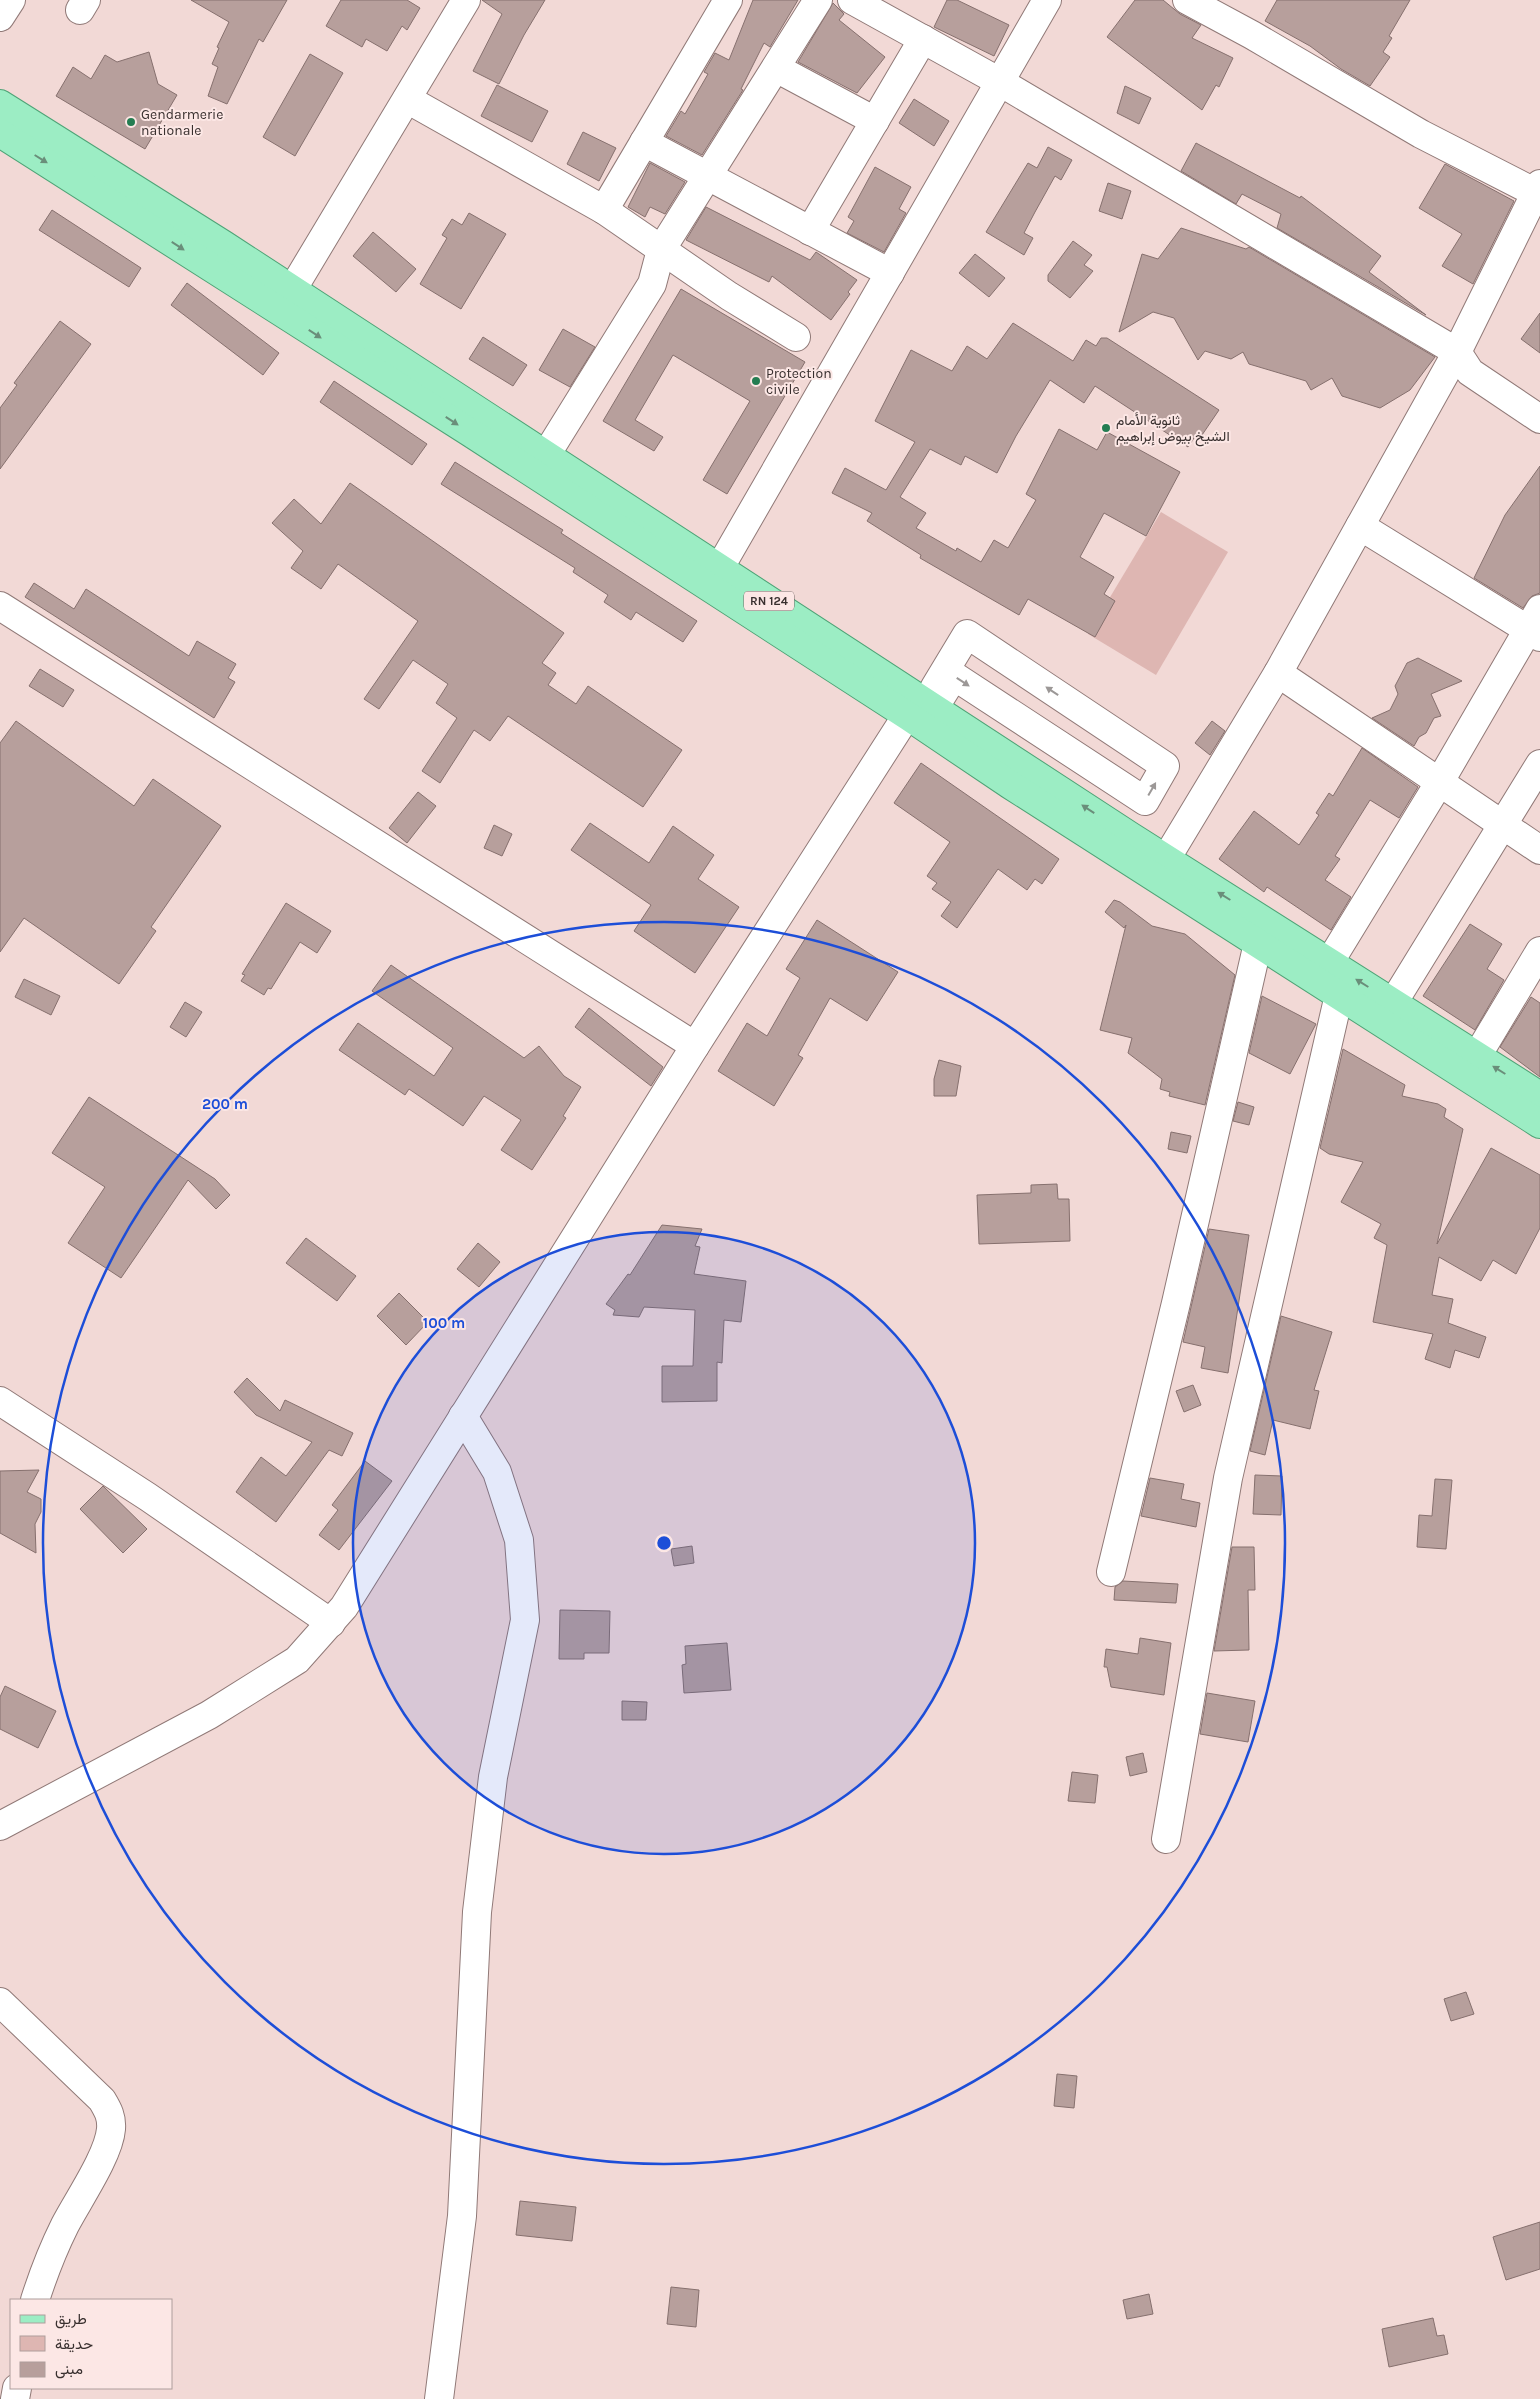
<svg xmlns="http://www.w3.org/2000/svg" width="1540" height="2399" viewBox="0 0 1540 2399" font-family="Karla,Vazirmatn,sans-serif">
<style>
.green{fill:#deb6b2}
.building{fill:#b79f9c;stroke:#86706e}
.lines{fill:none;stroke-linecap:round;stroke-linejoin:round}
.minor-casing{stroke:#907977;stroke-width:30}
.major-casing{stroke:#4ea376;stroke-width:30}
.minor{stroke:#fff;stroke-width:28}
.major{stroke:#9cedc4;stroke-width:28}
.oneway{fill:#6a8e7a}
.oneway2{fill:#9c9897}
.ring{fill:none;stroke:#1d4ed8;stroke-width:2.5}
.poi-dot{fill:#247d52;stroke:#fce7e5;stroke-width:2}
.labels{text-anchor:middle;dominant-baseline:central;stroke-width:4;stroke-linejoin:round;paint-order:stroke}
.shield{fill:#fce7e5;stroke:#746766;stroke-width:1}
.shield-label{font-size:12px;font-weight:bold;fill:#39302f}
.poi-label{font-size:14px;fill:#39302f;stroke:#fce7e5;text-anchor:start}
.centre{fill:#1d4ed8;stroke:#fce7e5;stroke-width:2.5}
.ring-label{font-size:15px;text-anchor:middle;font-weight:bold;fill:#1d4ed8;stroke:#fce7e5;stroke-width:4;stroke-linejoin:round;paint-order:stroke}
</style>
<rect width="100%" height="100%" fill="#f2d9d6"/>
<path class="green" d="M1161 512 1228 552 1156 675 1088 634Z"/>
<g class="building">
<path d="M191 0H287L263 42 259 39 227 104 208 96 218 67 212 64 219 48 217 47 229 22Z"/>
<path d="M341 0H407L420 8 407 30 402 26 387 51 366 39 362 47 326 26Z"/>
<path d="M482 0H545L524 35 499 84 473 71 502 14Z"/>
<path d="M753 0H798L770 47 764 43 741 89 743 90 702 155 666 136 681 111 685 114 708 74 704 72 715 53 729 60Z"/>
<path d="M947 0H957L1009 25 994 56 934 27Z"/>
<path d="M1135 0H1163L1180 14 1201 25 1192 38 1233 58 1219 87 1216 85 1202 110 1107 37Z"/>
<path d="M1277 0H1410L1389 36 1392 38 1383 52 1390 57 1370 86 1341 69 1310 46 1265 21Z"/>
<path d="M833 3 844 14 839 20 885 57 857 93 798 62Z"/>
<path d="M149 52 158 84 177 95 145 149 56 96 73 67 91 79 105 55 117 62Z"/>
<path d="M310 54 343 73 295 156 263 137Z"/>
<path d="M497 85 548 111 532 142 481 116Z"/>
<path d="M1125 86 1151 98 1139 124 1117 113Z"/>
<path d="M914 99 949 121 934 146 899 123Z"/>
<path d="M583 132 616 148 599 181 567 164Z"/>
<path d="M1196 143 1300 198 1301 196 1381 256 1369 272 1426 315 1277 228 1281 214 1242 194 1236 204 1181 171Z"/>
<path d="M1048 147 1072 160 1061 180 1055 176 1035 212 1024 233 1033 238 1024 255 986 232 1028 163 1037 168Z"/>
<path d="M650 163 685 182 665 214 650 207 645 217 628 207Z"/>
<path d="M1445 164 1514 201 1473 284 1442 266 1462 234 1419 208Z"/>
<path d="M875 167 911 187 899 209 906 213 884 252 847 233 854 221 848 217Z"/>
<path d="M1108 183 1131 191 1122 219 1099 211Z"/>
<path d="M706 207 810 260 816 252 857 280 848 292 850 294 831 320 772 276 769 282 686 240Z"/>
<path d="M52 210 141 268 129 287 39 230Z"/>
<path d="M469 213 506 234 461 309 420 284 447 238 442 235 452 219 462 225Z"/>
<path d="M1181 228 1246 249 1249 247 1435 357 1410 390 1380 408 1342 396 1332 378 1311 390 1306 381 1249 364 1243 352 1231 359 1205 351 1198 360 1174 318 1153 312 1119 332 1142 254 1158 259Z"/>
<path d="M373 232 416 269 396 292 353 256Z"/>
<path d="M1073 241 1092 255 1084 265 1093 271 1070 298 1048 281V275Z"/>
<path d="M975 254 1005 278 989 297 959 273Z"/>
<path d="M187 283 279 353 263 375 171 305Z"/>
<path d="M681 289 805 362 727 494 703 480 750 401 673 355 635 420 663 437 654 451 603 421Z"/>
<path d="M1540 313V353L1521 339Z"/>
<path d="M60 321 91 344 0 469V408L17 385 14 383Z"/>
<path d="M1013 323 1073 361 1086 340 1096 346 1101 338H1107L1219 410 1202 435 1198 432 1188 447 1095 386 1084 403 1050 380 1016 436 997 473 965 456 961 465 930 449 900 497 926 513 916 528 956 551 957 548 981 562 994 540 1008 548 1036 500 1026 494 1059 429 1097 450 1107 432 1180 472 1146 536 1104 513 1080 557 1114 577 1104 594 1115 601 1095 637 1028 599 1019 615 920 558 921 555 867 521 872 513 832 493 845 468 886 490 915 442 875 421 911 350 952 371 967 346 987 359Z"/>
<path d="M563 329 595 347 570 387 539 370Z"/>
<path d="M483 337 527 365 513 386 469 359Z"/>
<path d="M334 381 427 444 412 465 320 402Z"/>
<path d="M455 462 563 530 561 533 697 621 683 642 636 612 631 620 604 602 608 595 573 572 575 568 441 484Z"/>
<path d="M1540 466V593L1532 596 1523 608 1474 578 1505 515Z"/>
<path d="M350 483 564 633 542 663 556 673 548 685 576 704 588 686 682 750 643 807 508 716 490 741 474 730 440 783 422 771 457 718 436 703 448 684 413 660 379 709 364 699 418 621 338 564 321 589 291 568 303 551 272 523 294 499 321 524Z"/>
<path d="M34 583 74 609 86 589 189 656 197 641 236 664 228 678 235 682 214 718 25 597Z"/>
<path d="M1418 658 1462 681 1431 694 1441 716 1434 718 1426 733 1419 737 1414 746 1372 718 1390 710 1398 694 1395 686 1407 663Z"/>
<path d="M40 669 74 690 63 707 29 686Z"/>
<path d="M16 721 134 806 153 779 221 826 151 927 156 931 119 984 24 918 0 952V743Z"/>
<path d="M1212 721 1225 731 1210 755 1195 743Z"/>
<path d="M1362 748 1418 787 1399 818 1370 800 1335 856 1340 859 1325 880 1351 897 1331 930 1267 887 1264 892 1219 859 1254 811 1299 845 1319 815 1316 813 1329 793 1333 796Z"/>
<path d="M921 763 1059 859 1042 884 1035 879 1027 890 998 869 957 928 941 916 951 902 932 889 937 883 927 876 950 842 894 803Z"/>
<path d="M418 792 436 806 407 843 389 828Z"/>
<path d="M590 823 649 863 673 826 714 855 698 879 739 907 695 973 634 931 651 905 571 850Z"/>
<path d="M494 825 512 834 502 856 484 848Z"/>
<path d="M1114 900 1120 902 1152 926 1185 934 1235 975 1205 1105 1169 1096 1170 1092 1160 1089 1162 1079 1128 1053 1132 1038 1100 1030 1126 925 1124 928 1105 912Z"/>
<path d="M286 903 331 931 317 953 300 942 271 989 268 988 264 995 241 981 245 975 242 974Z"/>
<path d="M817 920 898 972 867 1021 830 998 798 1055 803 1058 774 1106 718 1071 747 1023 767 1036 800 978 786 969Z"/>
<path d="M1470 924 1502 944 1487 969 1504 980 1475 1030 1423 996Z"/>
<path d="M391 965 524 1058 539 1046 564 1076 581 1087 563 1116 566 1118 532 1170 501 1150 521 1120 484 1096 463 1126 409 1089 405 1095 339 1050 358 1023 434 1076 453 1048 372 991Z"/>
<path d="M24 979 60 996 51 1015 15 997Z"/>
<path d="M1262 996 1316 1024 1290 1074 1249 1053Z"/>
<path d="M1531 997 1540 1003V1077L1500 1047Z"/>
<path d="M185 1002 202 1012 186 1037 170 1027Z"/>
<path d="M589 1008 663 1067 651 1086 575 1027Z"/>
<path d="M1343 1049 1405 1085 1402 1096 1438 1104 1446 1109 1444 1117 1463 1129 1437 1244 1491 1148 1540 1175V1228L1516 1274 1493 1260 1481 1281 1439 1257 1432 1295 1453 1299 1448 1323 1486 1337 1479 1358 1455 1350 1450 1368 1425 1359 1433 1334 1373 1322 1387 1245 1374 1238 1381 1224 1341 1202 1363 1162 1329 1154 1320 1148Z"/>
<path d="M939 1060 961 1066 956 1096H934V1079Z"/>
<path d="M89 1097 215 1179 230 1195 216 1209 188 1180 121 1278 68 1243 105 1187 52 1153Z"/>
<path d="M1238 1102 1254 1107 1249 1125 1233 1121Z"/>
<path d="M1171 1132 1191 1136 1187 1153 1168 1149Z"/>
<path d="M1057 1184 1058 1199H1069L1070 1241 979 1244 977 1195 1031 1193V1185Z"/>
<path d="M662 1225 702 1229 695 1246 700 1247 694 1274 746 1281 741 1322 724 1320 722 1363 717 1362V1401L662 1402V1366H693L695 1310 644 1307 639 1317 613 1315 615 1310 606 1304 628 1274 630 1275Z"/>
<path d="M1209 1229 1249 1235 1228 1373 1201 1368 1205 1347 1183 1342Z"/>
<path d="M306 1238 356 1276 337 1301 286 1263Z"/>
<path d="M478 1243 500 1262 479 1287 457 1269Z"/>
<path d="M399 1293 428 1322 406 1345 377 1316Z"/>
<path d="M1281 1316 1332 1332 1314 1390 1319 1391 1310 1429 1273 1420 1265 1455 1250 1451Z"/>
<path d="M247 1378 280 1411 285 1400 353 1433 342 1456 329 1450 276 1522 236 1492 261 1457 286 1476 312 1442 256 1415 234 1392Z"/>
<path d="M1193 1385 1201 1405 1184 1412 1176 1391Z"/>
<path d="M365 1461 392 1481 339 1550 319 1535 338 1510 332 1505Z"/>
<path d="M39 1470 27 1492 41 1499V1512L35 1524 36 1553 0 1533V1471Z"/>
<path d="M1255 1475 1282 1476 1281 1515 1253 1514Z"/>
<path d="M1150 1478 1184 1484 1181 1499 1200 1503 1196 1527 1141 1516Z"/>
<path d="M1435 1479 1452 1480 1446 1549 1417 1547 1419 1515 1432 1516Z"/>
<path d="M103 1486 147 1529 123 1553 80 1509Z"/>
<path d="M692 1546 694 1563 674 1566 671 1549Z"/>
<path d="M1232 1547H1254L1255 1590H1248L1249 1650 1214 1651Z"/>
<path d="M1123 1581 1178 1584 1176 1603 1114 1600 1115 1587Z"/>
<path d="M560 1610 610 1611 609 1653H584V1659H559Z"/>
<path d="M1140 1638 1171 1643 1164 1695 1111 1687 1107 1667H1104L1106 1649 1138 1654Z"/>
<path d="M727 1643 731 1690 684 1693 682 1665 686 1664 685 1646Z"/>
<path d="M5 1686 56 1711 38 1748 0 1729V1697Z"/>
<path d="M1207 1693 1255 1701 1248 1742 1200 1734Z"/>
<path d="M622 1701 647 1702 646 1720H622Z"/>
<path d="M1143 1753 1147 1772 1130 1776 1126 1757Z"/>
<path d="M1072 1772 1098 1775 1095 1803 1068 1801Z"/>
<path d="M1466 1992 1474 2014 1451 2021 1444 1999Z"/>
<path d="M1057 2074 1077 2076 1074 2108 1054 2106Z"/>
<path d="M520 2201 576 2207 572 2241 516 2235Z"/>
<path d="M1540 2222V2269L1506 2280 1493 2237Z"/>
<path d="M671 2287 699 2290 696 2327 667 2324Z"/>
<path d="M1149 2294 1153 2314 1127 2319 1123 2300Z"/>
<path d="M1433 2318 1437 2336 1444 2335 1448 2354 1389 2367 1382 2329Z"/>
</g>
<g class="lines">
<g class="minor-casing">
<g id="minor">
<path d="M852 0 1000 82 1457 352 1470 372 1540 419"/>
<path d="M1187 0 1252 35 1421 134 1540 195"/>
<path d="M80 10 86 0"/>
<path d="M0 17 11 0"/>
<path d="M776 68 875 121"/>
<path d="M407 99 604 210 729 296 796 337"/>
<path d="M644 142 890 273"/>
<path d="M604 210 728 0"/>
<path d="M810 231 923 39"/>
<path d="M292 290 466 0"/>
<path d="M546 455 652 284 661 250 818 0"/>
<path d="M1360 526 1540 637"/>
<path d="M719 569 1047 0"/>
<path d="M0 606 695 1046"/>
<path d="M1278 673 1540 850"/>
<path d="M927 704 935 687 967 634 1165 766 1145 801 954 676 934 708"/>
<path d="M1166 859 1278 673 1457 352 1540 184"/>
<path d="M1329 963 1439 783 1540 609"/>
<path d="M1393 1003 1540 764"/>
<path d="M1477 1056 1540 951"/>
<path d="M0 1401 148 1497 331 1623"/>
<path d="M1111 1572 1176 1303 1258 943"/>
<path d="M0 1826 209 1715 297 1660 344 1607 695 1046 918 698"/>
<path d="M1166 1839 1228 1478 1339 995"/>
<path d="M0 2002 102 2100C108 2110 112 2117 111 2129 109 2155 78 2200 65 2225 53 2249 43 2275 35 2300"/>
<path d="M15 2399 17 2388"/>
<path d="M439 2399 462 2216 477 1912 493 1777 525 1620 519 1540 497 1472 463 1416"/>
</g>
</g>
<g class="major-casing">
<g id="major">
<path d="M0 104 224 245 1130 836 1540 1096"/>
<path d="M0 133 471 433 908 716 1009 784 1540 1124"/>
</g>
</g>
<use href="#minor" class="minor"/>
<use href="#major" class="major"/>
</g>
<defs><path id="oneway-solid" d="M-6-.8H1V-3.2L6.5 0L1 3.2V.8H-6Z" transform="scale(1.25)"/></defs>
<g class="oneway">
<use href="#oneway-solid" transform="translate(41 159) rotate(32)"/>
<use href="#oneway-solid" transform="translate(178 246) rotate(33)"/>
<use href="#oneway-solid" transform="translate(315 334) rotate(33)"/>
<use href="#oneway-solid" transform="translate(452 421) rotate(33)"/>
<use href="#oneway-solid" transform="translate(1088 809) rotate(-147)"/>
<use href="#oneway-solid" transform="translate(1224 896) rotate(-148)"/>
<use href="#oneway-solid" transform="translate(1362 983) rotate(-148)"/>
<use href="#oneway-solid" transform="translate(1499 1070) rotate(-148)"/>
</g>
<g class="oneway2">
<use href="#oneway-solid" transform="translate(963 682) rotate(33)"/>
<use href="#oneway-solid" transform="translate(1052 691) rotate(-146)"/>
<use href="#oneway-solid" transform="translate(1152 789) rotate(-60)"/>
</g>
<circle cx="664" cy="1543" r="311" fill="#1d4ed8" fill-opacity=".12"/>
<g class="ring">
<circle cx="664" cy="1543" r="311"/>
<circle cx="664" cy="1543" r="621"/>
</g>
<g class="poi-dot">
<circle cx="131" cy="122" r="5"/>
<circle cx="756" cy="381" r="5"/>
<circle cx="1106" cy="428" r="5"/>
</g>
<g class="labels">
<rect class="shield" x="744" y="591.5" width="50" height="19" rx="4"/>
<g class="shield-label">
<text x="769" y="601">RN 124</text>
</g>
<g class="poi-label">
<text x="141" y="114">Gendarmerie<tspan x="141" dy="16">nationale</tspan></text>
<text x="766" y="373">Protection<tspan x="766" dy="16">civile</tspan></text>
<text x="1116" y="420">ثانوية الأمام<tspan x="1116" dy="16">الشيخ بيوض إبراهيم</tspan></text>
</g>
</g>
<circle cx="664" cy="1543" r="8" class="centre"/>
<g class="ring-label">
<text x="225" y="1109">200 m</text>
<text x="444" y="1328">100 m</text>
</g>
<rect x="10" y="2299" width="162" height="90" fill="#fce7e5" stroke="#ae9e9c"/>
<rect x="20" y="2315" width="25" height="8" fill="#9cedc4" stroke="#ae9e9c"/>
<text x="55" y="2324" font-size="15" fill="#39302f">طريق</text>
<rect x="20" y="2336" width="25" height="15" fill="#deb6b2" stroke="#ae9e9c"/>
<text x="55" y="2349" font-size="15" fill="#39302f">حديقة</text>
<rect x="20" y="2362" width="25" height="15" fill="#b79f9c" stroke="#ae9e9c"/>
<text x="55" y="2374" font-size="15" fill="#39302f">مبنى</text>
</svg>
